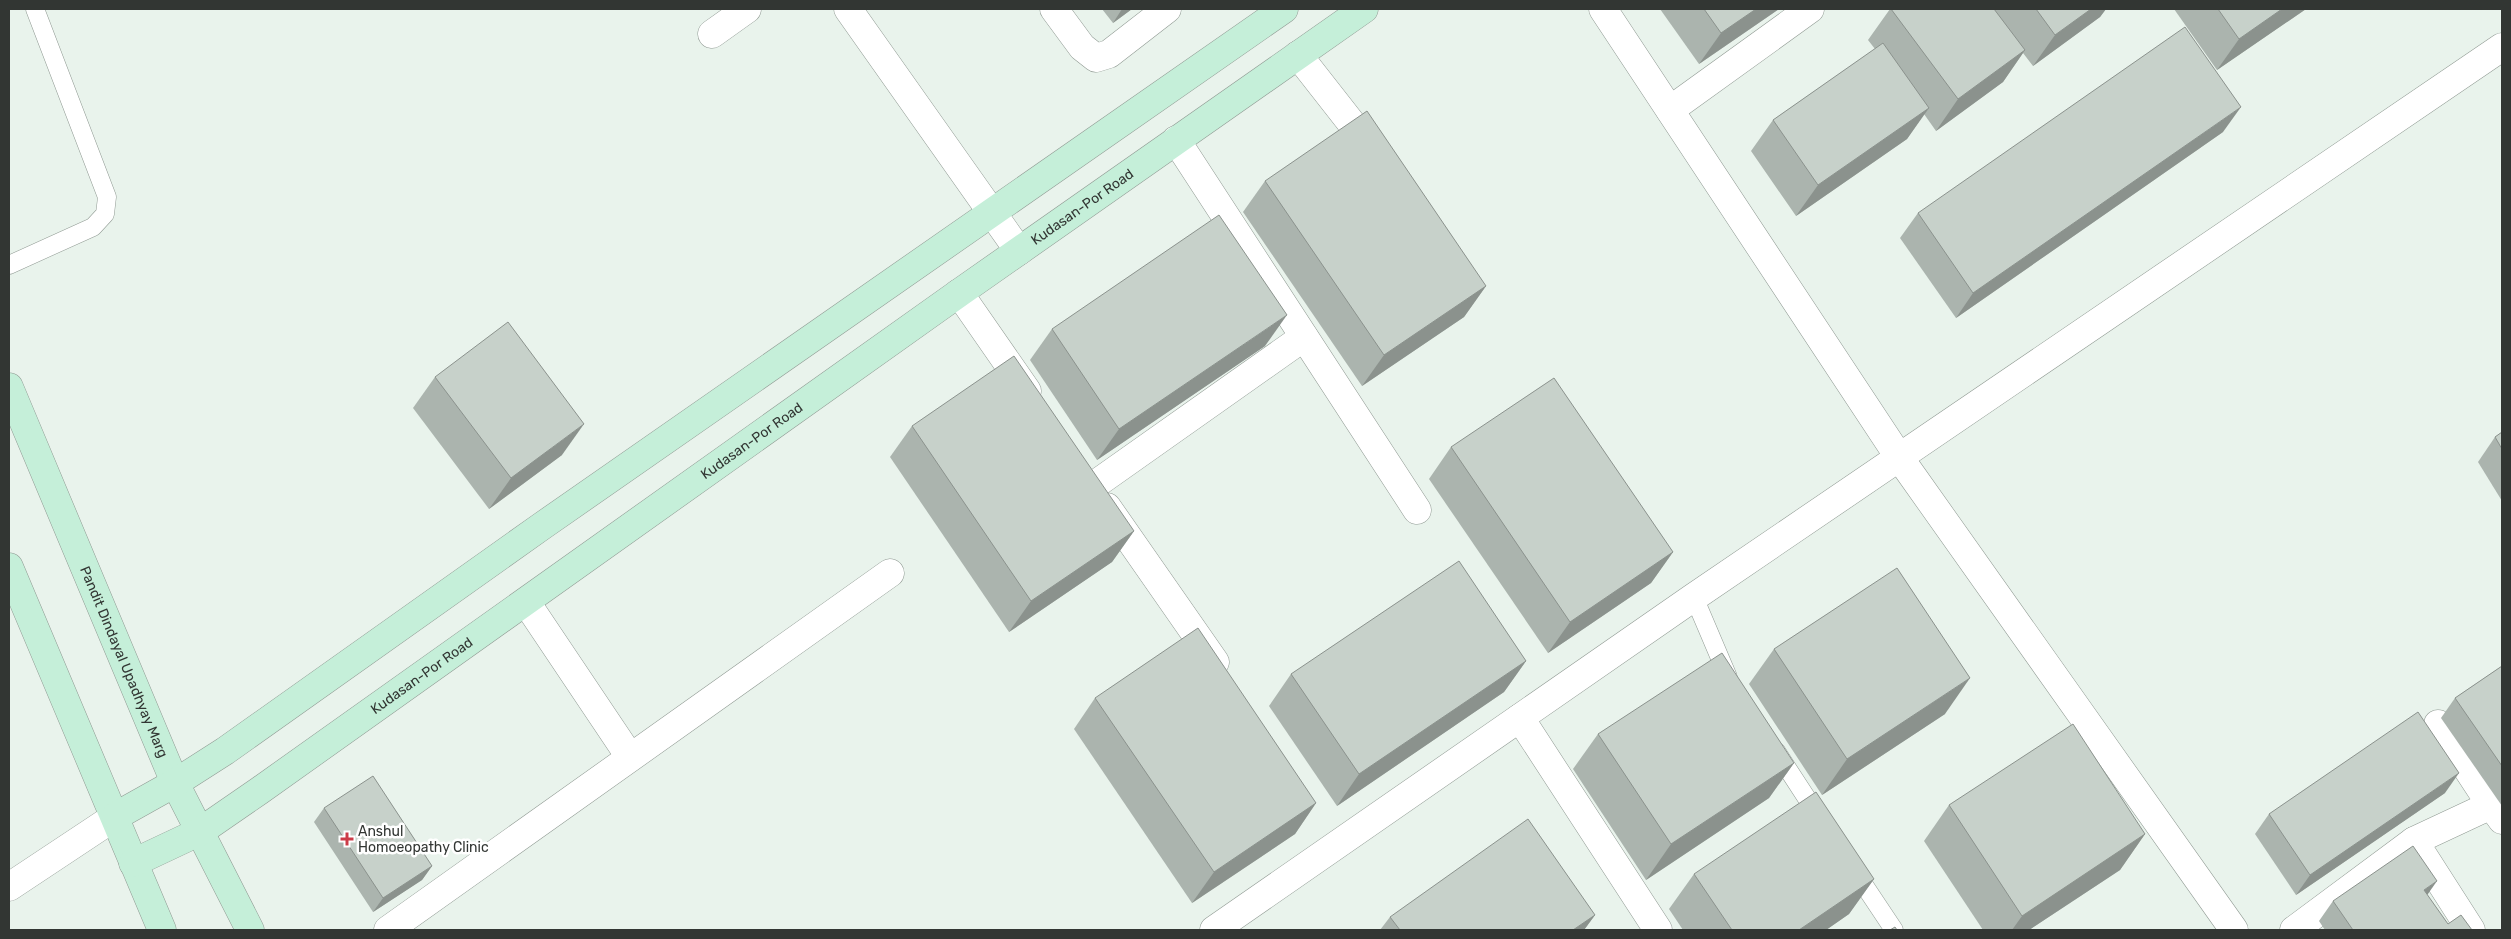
<svg xmlns="http://www.w3.org/2000/svg" width="2511" height="939" viewBox="0 0 2511 939" font-family="Rubik,sans-serif">
<style>
.lines{fill:none;stroke-linecap:round;stroke-linejoin:round}
.lane-casing{stroke:#909a93;stroke-width:19}
.street-casing{stroke:#909a93;stroke-width:29}
.secondary-casing{stroke:#909a93;stroke-width:29}
.lane{stroke:#fff;stroke-width:18}
.street{stroke:#fff;stroke-width:28}
.secondary{stroke:#c5efd9;stroke-width:28}
.wall{fill:#abb4ae}
.shaded-wall{fill:#8b928d}
.building{fill:#c7d1ca;stroke:#8b928d}
.poi-dot{fill:#cc3c48;stroke:#fff;stroke-width:2}
.labels{text-anchor:middle;dominant-baseline:central;stroke-width:5;stroke-linejoin:round;paint-order:stroke}
.street-label{font-size:14px;fill:#323633;stroke:#fff}
.poi-label{font-size:14px;fill:#323633;stroke:#fff;text-anchor:start}
</style>
<rect width="100%" height="100%" fill="#e9f3ec"/>
<g class="lines">
<g class="lane-casing">
<g id="lane">
<path d="M9 265 93 227 105 214 107 197 35 9"/>
<path d="M1694 597 1728 677"/>
<path d="M1776 751 1819 817"/>
<path d="M1854 870 1894 930"/>
</g>
</g>
<g class="street-casing">
<g id="street">
<path d="M848 9 1019 251"/>
<path d="M1054 9 1082 47 1096 58 1109 54 1167 9"/>
<path d="M1603 9 1899 457 2234 930"/>
<path d="M712 34 747 9"/>
<path d="M1298 55 1374 152"/>
<path d="M1670 110 1810 9"/>
<path d="M1176 140 1417 510"/>
<path d="M959 293 1027 391"/>
<path d="M1093 486 1304 337"/>
<path d="M1107 507 1215 662"/>
<path d="M526 602 630 757"/>
<path d="M1520 718 1658 930"/>
<path d="M2438 724 2491 805"/>
<path d="M2414 841 2491 805 2502 820"/>
<path d="M9 887 116 816"/>
<path d="M388 930 890 573"/>
<path d="M1214 930 1694 597 2502 47"/>
<path d="M2294 930 2414 841 2471 930"/>
</g>
</g>
<g class="secondary-casing">
<g id="secondary">
<path id="s1" d="M9 387 175 783 250 930"/>
<path d="M9 567 162 930"/>
<path d="M116 816 175 783 225 751 542 526 1284 9"/>
<path id="s2" d="M133 863 201 831 259 791 959 293 1364 9"/>
</g>
</g>
<use href="#lane" class="lane"/>
<use href="#street" class="street"/>
<use href="#secondary" class="secondary"/>
</g>
<g class="wall">
<path d="M1102 9H1132L1113 23Z"/>
<path d="M1660 9H1779L1699 64Z"/>
<path d="M1890 9H2106L2100 17 2033 66 2023 53 2003 82 1936 131 1924 114 1907 139 1796 216 1751 151 1773 120 1875 49 1868 40Z"/>
<path d="M2174 9H2306L2217 70Z"/>
<path d="M2223 132 1956 318 1900 238 1918 213Z"/>
<path d="M1265 181 1486 286 1464 317 1362 386 1243 212Z"/>
<path d="M1052 329 1265 346 1097 460 1030 360Z"/>
<path d="M435 377 562 455 489 509 413 408Z"/>
<path d="M912 426 1134 531 1112 562 1009 632 890 457Z"/>
<path d="M2502 432V501L2478 462 2495 437Z"/>
<path d="M1451 447 1673 552 1651 583 1548 653 1429 479Z"/>
<path d="M1774 649 1945 714 1822 795 1749 684Z"/>
<path d="M1526 661 1504 692 1337 806 1269 706 1291 674Z"/>
<path d="M2502 666V806L2441 718 2455 698Z"/>
<path d="M1095 698 1316 803 1295 834 1192 903 1074 729Z"/>
<path d="M1598 734 1794 763 1769 798 1646 880 1573 769Z"/>
<path d="M2445 793 2296 895 2255 834 2269 814Z"/>
<path d="M1949 805 2145 834 2120 870 2029 930H1983L1924 841Z"/>
<path d="M324 808 432 866 422 880 373 912 314 822Z"/>
<path d="M1694 874 1874 879 1849 914 1826 930H1683L1669 909Z"/>
<path d="M2427 895 2448 924 2472 930H2325L2319 921 2333 901Z"/>
<path d="M1595 915 1584 930H1380L1390 917Z"/>
</g>
<g class="shaded-wall">
<path d="M1122 9H1132L1113 23Z"/>
<path d="M1756 9H1779L1699 64 1721 33Z"/>
<path d="M2091 9H2106L2100 17 2033 66 2055 35Z"/>
<path d="M2282 9H2306L2217 70 2239 39Z"/>
<path d="M2025 50 2003 82 1936 131 1958 99Z"/>
<path d="M2241 107 2223 132 1956 318 1973 293Z"/>
<path d="M1929 108 1907 139 1796 216 1818 185Z"/>
<path d="M1486 286 1464 317 1362 386 1384 355Z"/>
<path d="M1287 315 1265 346 1097 460 1119 429Z"/>
<path d="M584 424 562 455 489 509 511 478Z"/>
<path d="M1134 531 1112 562 1009 632 1031 601Z"/>
<path d="M1673 552 1651 583 1548 653 1570 622Z"/>
<path d="M1526 661 1504 692 1337 806 1359 774Z"/>
<path d="M1970 678 1945 714 1822 795 1847 759Z"/>
<path d="M1794 763 1769 798 1646 880 1671 844Z"/>
<path d="M2459 773 2445 793 2296 895 2310 875Z"/>
<path d="M1316 803 1295 834 1192 903 1214 872Z"/>
<path d="M2145 834 2120 870 2029 930H2012L2022 916Z"/>
<path d="M432 866 422 880 373 912 383 898Z"/>
<path d="M1874 879 1849 914 1826 930H1799Z"/>
<path d="M2437 881 2423 901 2424 890Z"/>
<path d="M1595 915 1584 930H1573Z"/>
</g>
<g class="building">
<path d="M1704 9H1756L1721 33Z"/>
<path d="M1891 9H1994L2025 50 1958 99Z"/>
<path d="M2036 9H2091L2055 35Z"/>
<path d="M2218 9H2282L2239 39Z"/>
<path d="M2185 27 2241 107 1973 293 1918 213Z"/>
<path d="M1883 43 1929 108 1818 185 1773 120Z"/>
<path d="M1367 111 1486 286 1384 355 1265 181Z"/>
<path d="M1219 215 1287 315 1119 429 1052 329Z"/>
<path d="M508 322 584 424 511 478 435 377Z"/>
<path d="M1014 356 1134 531 1031 601 912 426Z"/>
<path d="M1554 378 1673 552 1570 622 1451 447Z"/>
<path d="M2502 432V449L2495 437Z"/>
<path d="M1459 561 1526 661 1359 774 1291 674Z"/>
<path d="M1897 568 1970 678 1847 759 1774 649Z"/>
<path d="M1198 628 1316 803 1214 872 1095 698Z"/>
<path d="M1722 653 1794 763 1671 844 1598 734Z"/>
<path d="M2502 666V766L2455 698Z"/>
<path d="M2418 712 2459 773 2310 875 2269 814Z"/>
<path d="M2073 724 2145 834 2022 916 1949 805Z"/>
<path d="M373 776 432 866 383 898 324 808Z"/>
<path d="M1816 792 1874 879 1799 930H1732L1694 874Z"/>
<path d="M1528 819 1595 915 1573 930H1400L1390 917Z"/>
<path d="M2413 846 2437 881 2424 890 2448 924 2461 915 2472 930H2353L2333 901Z"/>
<path d="M1895 927 1897 930H1890Z"/>
</g>
<path class="poi-dot" d="M344.5 831.5h5v5h5v5h-5v5h-5v-5h-5v-5h5z"/>
<g class="labels">
<g class="street-label">
<text stroke="none"><textPath href="#s2" startOffset="1155">Kudasan-Por Road</textPath></text>
<text stroke="none"><textPath href="#s2" startOffset="750">Kudasan-Por Road</textPath></text>
<text stroke="none"><textPath href="#s1" startOffset="298">Pandit Dindayal Upadhyay Marg</textPath></text>
<text stroke="none"><textPath href="#s2" startOffset="345">Kudasan-Por Road</textPath></text>
</g>
<g class="poi-label">
<text x="358" y="831">Anshul<tspan x="358" dy="16">Homoeopathy Clinic</tspan></text>
</g>
</g>
<rect width="2511" height="939" fill="none" stroke="#323633" stroke-width="20"/>
</svg>
